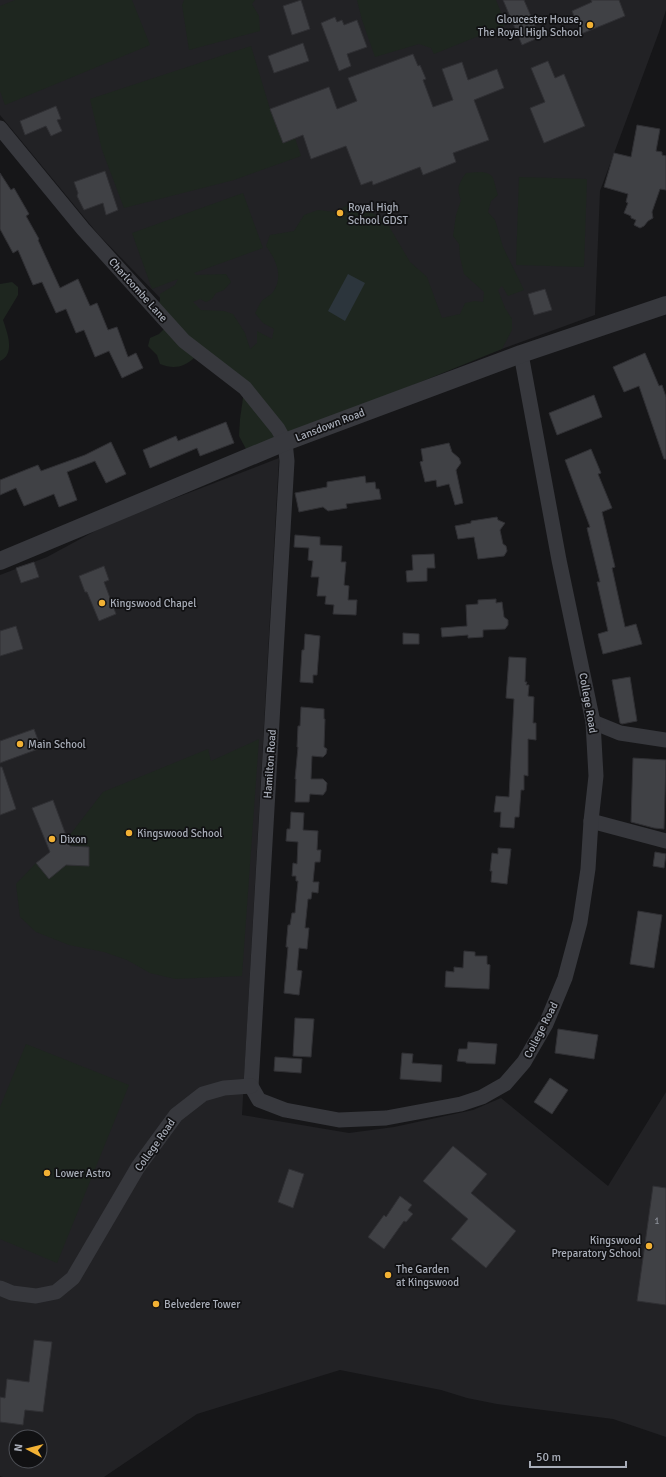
<svg xmlns="http://www.w3.org/2000/svg" width="666" height="1477" viewBox="0 0 666 1477" font-family="Signika,sans-serif">
<style>
.built{fill:#222225;fill-rule:evenodd}
.green{fill:#1e261f}
.water{fill:#2c353c}
.building{fill:#404145;stroke:#303034}
.lines{fill:none;stroke-linecap:round;stroke-linejoin:round}
.minor{stroke:#37383d;stroke-width:15}
.tertiary{stroke:#37383d;stroke-width:18}
.poi-dot{fill:#f2b134;stroke:#111113;stroke-width:1.5}
.labels{text-anchor:middle;dominant-baseline:central;stroke-width:3.5;stroke-linejoin:round;paint-order:stroke}
.number-label{font-size:9px;fill:#8e929b}
.poi-label{font-size:11px;fill:#a8adb8;stroke:#111113;text-anchor:start}
.street-label{font-size:11px;fill:#a8adb8;stroke:#111113}
</style>
<rect width="100%" height="100%" fill="#161618"/>
<g class="built">
<path d="M0 0H666V10L659 32 600 191 595 315 304 421 196 335 98 234 0 115Z"/>
<path d="M279 458 242 1115 349 1133 394 1127 473 1110 501 1098 608 1186 666 1092V1437L613 1419 497 1404 467 1398 441 1390 340 1370 197 1414 104 1477H3L0 1476V575L47 557 108 524ZM16 1437H40V1461H16Z"/>
</g>
<g class="green">
<path d="M15 0H132L150 45 5 105 0 91V6Z"/>
<path d="M184 0H255L252 4 259 16 260 31 189 50 182 5Z"/>
<path d="M357 0H496L506 25 434 54 431 48 419 44 375 57 362 20Z"/>
<path d="M251 46 270 109 283 143 295 138 301 156 234 180 124 208 102 150 90 99Z"/>
<path d="M479 172C496 172 493 181 498 195L491 201 488 212 495 220 503 247 524 290 508 296 502 286 498 290 505 308 512 319V330L502 349 255 449H246L239 436 240 419 243 398 241 377 210 363 194 358C183 368 173 369 160 364L157 355 148 346 150 338 159 334 165 328 155 307 160 301V294L175 285 178 279 152 289 132 233 243 193 263 248 194 273 196 275 226 274 231 282 224 290 216 293 212 299 206 302 200 299 193 302 201 310 224 311 233 314 245 333 250 349 257 343V331L272 339 274 329 263 323 255 313C257 310 259 305 261 302 264 298 270 296 273 292 284 276 276 260 266 246L270 235 294 231 304 215 318 210 336 212 347 205 358 207 381 217 390 228 410 262 427 277 442 318 460 314 465 303 475 301 483 302 484 292 464 274 460 257 459 244 453 236 456 215 461 200C456 188 459 183 466 173Z"/>
<path d="M519 177 587 179 584 267 516 265Z"/>
<path d="M12 282 18 287V295L3 320C7 332 16 354 0 361V284Z"/>
<path d="M259 739 242 976 175 979 150 973 127 960 104 952 69 945 36 932 20 917 16 884 36 863 49 879 66 865 89 866V847L62 846 64 840 69 836 103 792 208 749 211 761Z"/>
<path d="M26 1044 129 1085 57 1263 0 1239V1107Z"/>
</g>
<path class="water" d="M348 274 365 283 345 321 328 311Z"/>
<g class="building">
<path d="M301 0 310 29 292 35 283 6Z"/>
<path d="M503 0H524L540 37 522 45Z"/>
<path d="M591 0H619L625 16 581 34 572 11 592 2Z"/>
<path d="M335 17 337 22 342 20 344 25 357 20 367 47 347 54 351 66 339 71 321 23Z"/>
<path d="M303 43 309 61 274 73 268 56Z"/>
<path d="M413 54 418 66 420 65 426 79 423 80 433 107 453 100 442 69 462 62 468 80 497 69 504 88 474 100 489 140 453 153 456 162 423 175 420 167 373 185 372 181 361 185 346 146 311 159 303 135 283 143 270 109 329 87 337 109 357 101 348 78Z"/>
<path d="M548 61 555 78 564 74 585 126 544 143 530 108 545 102 531 68Z"/>
<path d="M56 106 61 119 57 120 62 131 51 136 46 126 25 135 20 121Z"/>
<path d="M637 125 660 129 656 151 662 152V155L666 156V190L660 189 652 212 653 218 648 221 644 226 640 228 634 225 636 220 631 218V216L624 213 628 203 626 202 628 194 604 187 614 153 631 157Z"/>
<path d="M105 171 118 210 106 215 103 203 84 210 77 196 78 193 74 182Z"/>
<path d="M0 173 11 190 14 188 29 214 26 216 39 239 38 240 60 288 78 279 90 306 97 303 108 330 117 327 128 357 136 353 143 368 122 378 109 351 95 357 84 330 76 333 66 309 56 313 42 282 33 285 18 250 13 253 0 229Z"/>
<path d="M545 289 552 310 534 315 528 294Z"/>
<path d="M645 353 659 386 662 385 666 397V459H664L639 386 624 392 613 367Z"/>
<path d="M594 395 602 417 557 435 549 413Z"/>
<path d="M226 422 234 443 200 456 197 448 150 468 143 450 176 436 178 441Z"/>
<path d="M111 442 126 474 106 483 95 461 67 472 77 500 59 507 54 494 24 506 16 488 0 495V480L38 465 41 471 85 455Z"/>
<path d="M449 443 452 452 459 458 461 463 456 470 463 503 455 505 449 484 437 487 436 480 425 482 420 462 423 461 421 449Z"/>
<path d="M591 449 601 473 598 474 612 508 602 512 615 567 612 568 625 627 636 624 642 644 603 654 598 634 608 631 597 582H600L587 528 590 527 565 460Z"/>
<path d="M365 476 366 483 375 482 376 489H379L381 499 346 504 347 508 328 511 323 507 299 512 295 493 327 487V482Z"/>
<path d="M497 517 498 520 505 523 500 530 503 544 506 546 507 551 504 556 478 559 474 537 458 539 455 526 471 523V521Z"/>
<path d="M295 535 320 537V545L342 546 341 562H346L344 585 349 586 348 600H357L356 615 333 614 334 605 325 604 326 596H317L319 577H311L313 561 308 560 309 548 294 547Z"/>
<path d="M434 554 435 568H427V581L407 582 406 571 413 570 412 555Z"/>
<path d="M34 562 39 577 21 583 16 568Z"/>
<path d="M104 566 109 580 104 582 116 614 99 621 87 592H85L79 576Z"/>
<path d="M496 599V603L502 602 504 617 508 620V625L505 629 483 630V637L468 638V635L442 637 441 628 467 626 466 605 478 604V600Z"/>
<path d="M16 626 23 649 0 656V631Z"/>
<path d="M403 633 419 634V644H403Z"/>
<path d="M305 634 320 636 317 675H313V683L300 682 302 650H304Z"/>
<path d="M509 657 526 658 525 682H527L526 685H529L528 696 534 697 533 723H536V740L528 739V776L524 775V790H521L519 817H515L514 828 500 827 501 812H494L496 796 509 797 514 699 506 698Z"/>
<path d="M630 677 637 721 622 724 620 723 612 680Z"/>
<path d="M301 707 324 709V719H325L324 747 327 749 326 754 323 757 312 756 311 779H323L327 783 326 791 323 795 310 794 309 802H295L296 779H295L298 747H297L298 726H300Z"/>
<path d="M34 729 41 748 0 763V741Z"/>
<path d="M633 758 666 760 664 829 654 828 631 822Z"/>
<path d="M0 767H2L16 809 0 815Z"/>
<path d="M53 800 70 846 89 847V866L66 865 49 879 36 863 50 852 32 808Z"/>
<path d="M291 812 304 813 303 830 318 831 317 850H321L320 862H315L313 882H319L318 893 312 892 311 899H308L305 928H309L307 949 299 948 297 970 302 971 299 995 284 993 288 947H286L288 925H290L292 913H295L298 881H296V876H292L293 863 297 864 298 842 286 841 287 829H290Z"/>
<path d="M498 848 511 849 507 884 491 882 492 871H490L492 853 498 854Z"/>
<path d="M655 852 666 854 664 868 653 866Z"/>
<path d="M638 911 662 915 654 968 630 964Z"/>
<path d="M464 951 475 952V956H487V964L490 965 489 989 445 987 446 971 454 972V967L463 968Z"/>
<path d="M295 1018 314 1019 311 1057 293 1056Z"/>
<path d="M558 1029 598 1035 594 1059 555 1053Z"/>
<path d="M468 1042 497 1044 495 1064 466 1063V1062L457 1061 459 1049H467Z"/>
<path d="M402 1053 413 1054 412 1063 442 1065 441 1082 400 1079Z"/>
<path d="M275 1057 302 1059 301 1073 274 1071Z"/>
<path d="M550 1078 568 1090 552 1114 534 1102Z"/>
<path d="M453 1146 487 1174 471 1193 516 1231 486 1268 451 1239 468 1219 423 1181Z"/>
<path d="M289 1169 304 1174 293 1208 278 1202Z"/>
<path d="M653 1186 666 1188V1305L637 1301Z"/>
<path d="M400 1196 412 1205 408 1210 413 1214 406 1222 404 1221 384 1249 368 1237 384 1215 386 1217Z"/>
<path d="M34 1340 52 1342 43 1412 25 1410 23 1425 0 1422V1397L5 1398 7 1379 29 1382Z"/>
</g>
<g class="lines">
<g class="minor">
<path d="M0 128 83 229 184 341 245 388 278 429 285 442 287 461 251 1086"/>
<path d="M593 722 620 733 666 740"/>
<path d="M591 821 666 841"/>
<path d="M251 1086 259 1100 285 1110 339 1120 386 1118 461 1104 482 1097 505 1084 524 1062 546 1024 565 978 580 922 588 869 591 821 596 776 593 722 559 560 521 354"/>
<path d="M0 1288 12 1293 36 1296 56 1292 73 1278 138 1167 176 1115 203 1094 224 1088 251 1086"/>
</g>
<path class="tertiary" d="M0 561 285 442 521 354 666 305"/>
</g>
<g class="poi-dot">
<circle cx="590" cy="25" r="4"/>
<circle cx="340" cy="213" r="4"/>
<circle cx="102" cy="603" r="4"/>
<circle cx="20" cy="744" r="4"/>
<circle cx="129" cy="833" r="4"/>
<circle cx="52" cy="839" r="4"/>
<circle cx="47" cy="1173" r="4"/>
<circle cx="649" cy="1246" r="4"/>
<circle cx="388" cy="1275" r="4"/>
<circle cx="156" cy="1304" r="4"/>
</g>
<g class="labels">
<g class="number-label">
<text x="657" y="1221">1</text>
</g>
<g class="poi-label">
<text x="582" y="19" text-anchor="end">Gloucester House,<tspan x="582" dy="13">The Royal High School</tspan></text>
<text x="348" y="207">Royal High<tspan x="348" dy="13">School GDST</tspan></text>
<text x="110" y="603">Kingswood Chapel</text>
<text x="28" y="744">Main School</text>
<text x="137" y="833">Kingswood School</text>
<text x="60" y="839">Dixon</text>
<text x="55" y="1173">Lower Astro</text>
<text x="641" y="1240" text-anchor="end">Kingswood<tspan x="641" dy="13">Preparatory School</tspan></text>
<text x="396" y="1269">The Garden<tspan x="396" dy="13">at Kingswood</tspan></text>
<text x="164" y="1304">Belvedere Tower</text>
</g>
<g class="street-label">
<text transform="translate(138 290) rotate(48)">Charlcombe Lane</text>
<text transform="translate(330 425) rotate(-21)">Lansdown Road</text>
<text transform="translate(588 703) rotate(80)">College Road</text>
<text transform="translate(270 764) rotate(-86)">Hamilton Road</text>
<text transform="translate(541 1030) rotate(-63)">College Road</text>
<text transform="translate(155 1145) rotate(-55)">College Road</text>
</g>
</g>
<g transform="translate(28 1449) rotate(277)"><circle r="19" fill="#111113" stroke="#4d4f55"/>
<path d="M0-3L7 15L0 10L-7 15Z" fill="#f2b134"/>
<text y="-6" font-size="11" font-weight="bold" text-anchor="middle" fill="#a8adb8">N</text>
</g>
<path d="M530 1461v6h96v-6" fill="none" stroke="#a8adb8" stroke-width="2"/>
<text x="536" y="1461" font-size="12" fill="#a8adb8" stroke="#111113" stroke-width="3" paint-order="stroke">50 m</text>
</svg>
